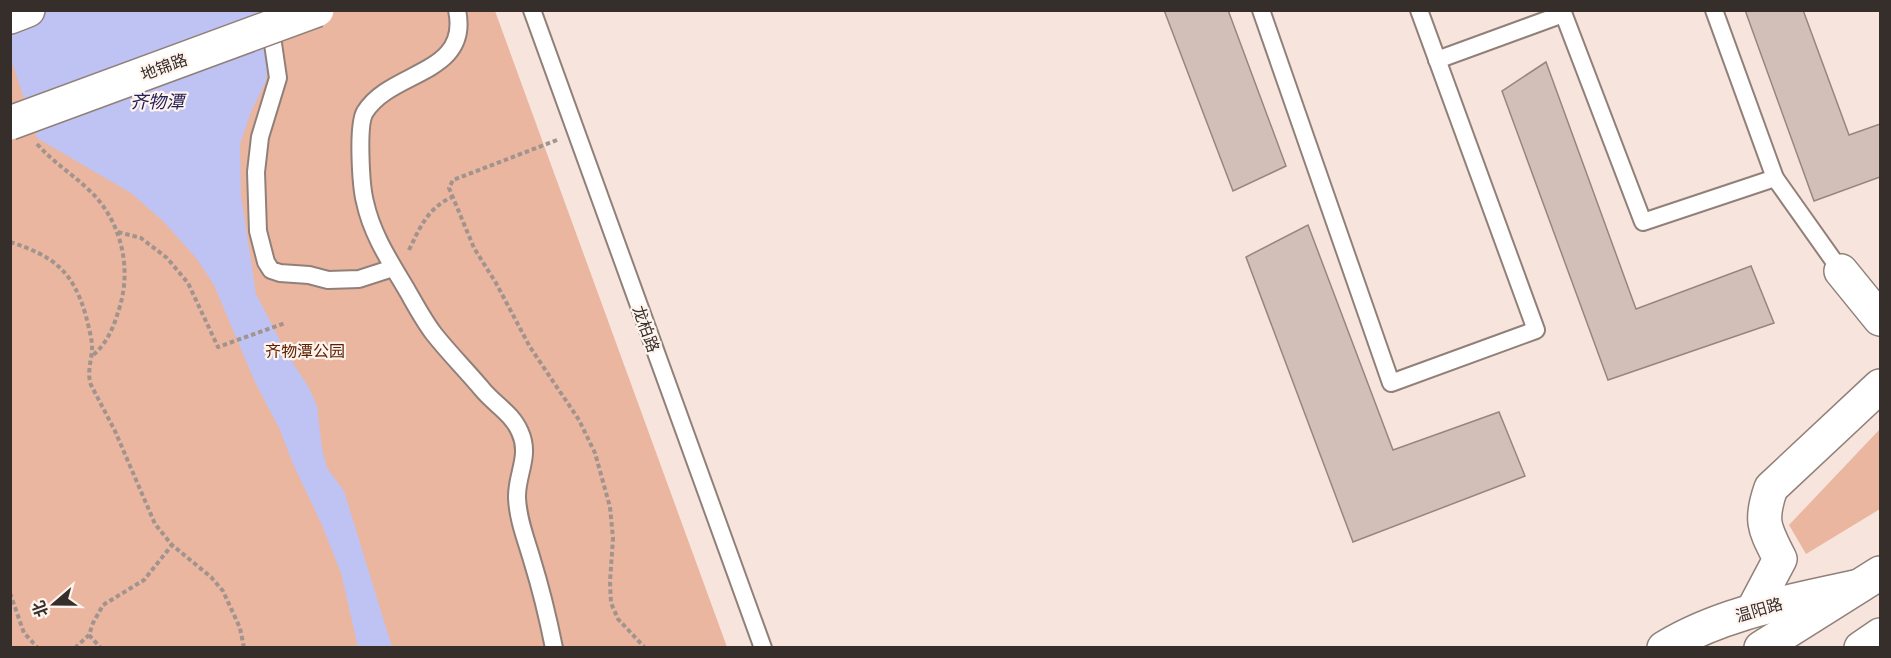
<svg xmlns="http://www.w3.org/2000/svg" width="1891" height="658" viewBox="0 0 1891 658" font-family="Arial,'Noto Sans SC',sans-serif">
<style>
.green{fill:#eab6a0}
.water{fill:#bec3f4}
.building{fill:#d2c0b8;stroke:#97867e;stroke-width:1.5}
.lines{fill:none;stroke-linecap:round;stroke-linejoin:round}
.lane-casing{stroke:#918079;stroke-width:20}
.street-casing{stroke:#918079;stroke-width:36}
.secondary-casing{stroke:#918079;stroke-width:36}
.path{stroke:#a1938d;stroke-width:4;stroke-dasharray:4.5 3;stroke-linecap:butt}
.lane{stroke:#fff;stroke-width:16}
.street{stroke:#fff;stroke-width:33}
.secondary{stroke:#fff;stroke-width:33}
.secondary-bridge-casing{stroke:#918079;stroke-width:36;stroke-linecap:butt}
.secondary-bridge{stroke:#fff;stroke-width:33}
.labels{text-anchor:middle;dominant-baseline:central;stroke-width:4.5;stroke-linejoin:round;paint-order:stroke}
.street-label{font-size:16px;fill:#352e2b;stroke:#fff3ee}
.park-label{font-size:16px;fill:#5e2000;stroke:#fff3ee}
.water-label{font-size:18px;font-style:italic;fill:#232159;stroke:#fff3ee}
</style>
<rect width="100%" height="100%" fill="#f7e4dc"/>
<g class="green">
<path d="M10 11H495L727 647H11Z"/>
<path d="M1880 429V509L1806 554 1789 525Z"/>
</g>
<path class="water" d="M10 11H259L268 61 266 81 251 112 240 144 241 196 256 294 287 354 308 386 317 406 322 449 327 468 344 491 392 647H358L341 573 322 525 293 464 280 430 255 382 214 285 197 259 163 221 131 193 37 138 11 59Z"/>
<g class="building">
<path d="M1164 10H1228L1286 166 1233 191Z"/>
<path d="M1745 10H1803L1849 135 1880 124V177L1814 201Z"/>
<path d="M1546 62 1636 309 1751 266 1774 323 1608 380 1502 91Z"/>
<path d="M1308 225 1393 450 1499 412 1525 476 1353 542 1246 257Z"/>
</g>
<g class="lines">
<g class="lane-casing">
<g id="lane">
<path d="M457 10C471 75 391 70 365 112 357 125 361 187 365 202 372 235 391 263 408 292 416 306 424 321 434 334 449 353 466 370 482 389 494 404 512 413 520 432 531 456 516 475 517 498 518 520 526 539 532 560 541 589 548 618 554 648"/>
<path d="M532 10 763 648"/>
<path d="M1261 10 1391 383 1536 330 1419 10"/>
<path d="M1562 10 1643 222 1775 178 1841 271"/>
<path d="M1714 10 1775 178"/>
<path d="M270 23 278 78 260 137 256 172 258 231 266 262 271 270 280 273 309 275 328 280 359 279 393 268"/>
<path d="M1437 60 1563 14"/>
</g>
</g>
<g class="street-casing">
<g id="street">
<path d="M1841 271 1880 319"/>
<path d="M1753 610 1780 559C1765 529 1759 522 1771 488L1880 386"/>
</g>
</g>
<g class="secondary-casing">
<g id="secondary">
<path d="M10 17 28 10"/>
<path d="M1664 648C1723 612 1793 601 1859 586"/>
<path d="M1761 648 1880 573"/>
<path d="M1861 648 1880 635"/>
</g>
</g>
<g class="path">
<path d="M557 140 461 177 453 180 449 188 474 248 496 283 530 347 579 420 595 453 610 507 613 538 610 582 611 603 618 619 645 648"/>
<path d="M37 144C54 163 71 173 89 190 120 219 132 265 120 306 114 326 108 343 91 357"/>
<path d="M118 232 141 238 167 258 188 283 218 347 285 323"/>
<path d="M10 242C54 256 73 271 86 316 88 325 91 335 92 344 93 358 86 371 91 385L115 431 155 524 172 545 211 577 223 591 240 628 244 648"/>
<path d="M409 250C420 227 428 208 452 197"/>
<path d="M10 593 24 633 38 648"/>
<path d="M89 635 101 648"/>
<path d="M75 648 89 635 93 623 103 605 144 580 172 545"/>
</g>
<use href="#lane" class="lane"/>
<use href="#street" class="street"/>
<use href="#secondary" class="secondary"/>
<g class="secondary-bridge-casing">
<path id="secondary-bridge" d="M10 123 317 10"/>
</g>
<use href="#secondary-bridge" class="secondary-bridge"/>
</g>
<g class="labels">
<g class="street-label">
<text transform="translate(164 67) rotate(-20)">地锦路</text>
<text transform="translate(646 329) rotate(70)">龙柏路</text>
<text transform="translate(1759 610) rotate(-16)">温阳路</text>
</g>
<g class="park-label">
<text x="305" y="351">齐物潭公园</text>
</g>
<g class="water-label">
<text x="157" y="102">齐物潭</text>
</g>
</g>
<rect width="1891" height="658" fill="none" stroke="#352e2b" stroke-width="24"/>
<g transform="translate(54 604) rotate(250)" stroke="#fff3ee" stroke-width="4.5" paint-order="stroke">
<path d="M0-4.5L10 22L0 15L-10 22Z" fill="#352e2b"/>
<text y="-9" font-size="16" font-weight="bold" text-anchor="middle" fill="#352e2b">北</text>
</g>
</svg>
